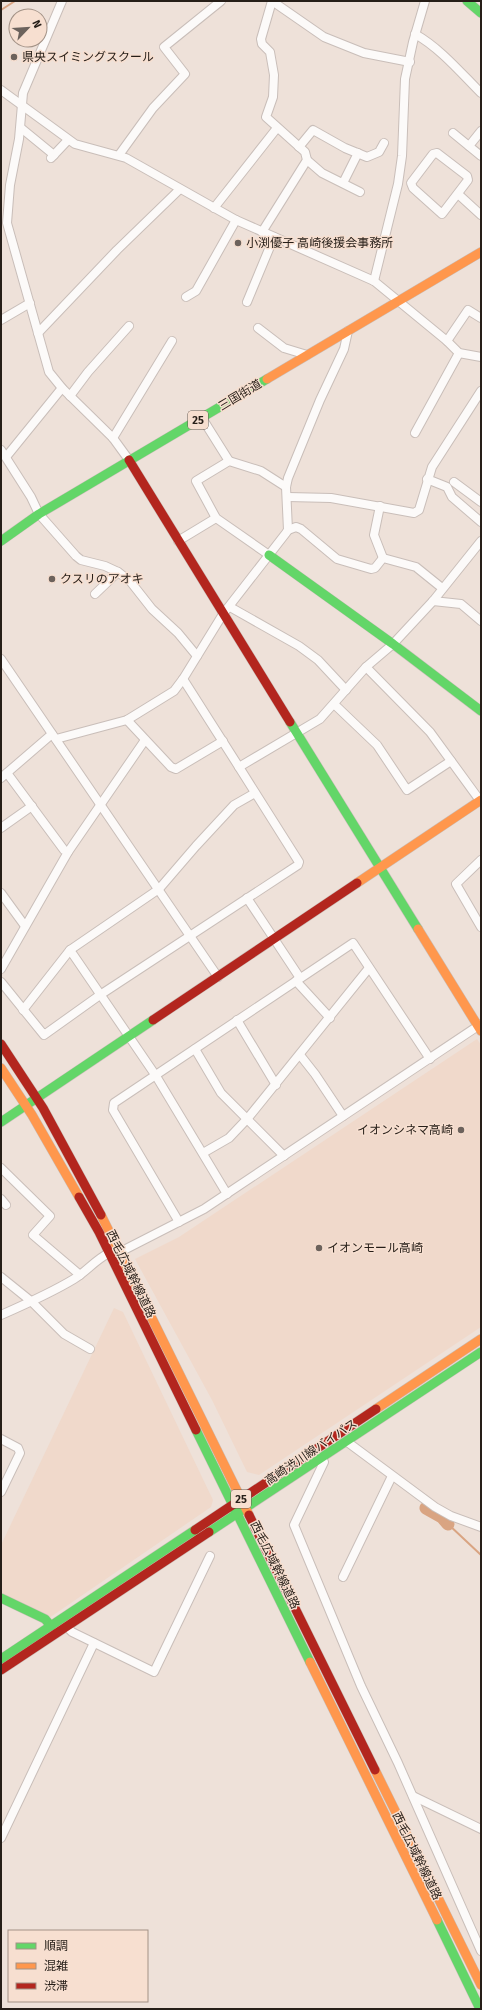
<svg xmlns="http://www.w3.org/2000/svg" width="482" height="2010" viewBox="0 0 482 2010" font-family="'Fira Sans','Noto Sans JP',sans-serif">
<style>
.built{fill:#f0d9cb}
.lines{fill:none;stroke-linecap:round;stroke-linejoin:round}
.stream{stroke:#d9a482;stroke-width:2}
.river{stroke:#d9a482;stroke-width:13}
.street-casing{stroke:#c9beb9;stroke-width:10}
.fast-casing{stroke:#c9beb9;stroke-width:10}
.slow-casing{stroke:#c9beb9;stroke-width:10}
.jam-casing{stroke:#c9beb9;stroke-width:10}
.street{stroke:#fcfaf9;stroke-width:8}
.fast{stroke:#63d668;stroke-width:9}
.slow{stroke:#ff974d;stroke-width:9}
.jam{stroke:#b3261e;stroke-width:9}
.poi-dot{fill:#6c625c;stroke:#f7dfd0;stroke-width:1.5}
.labels{text-anchor:middle;dominant-baseline:central;stroke-width:3;stroke-linejoin:round;paint-order:stroke}
.shield{fill:#f7dfd0;stroke:#65584f;stroke-width:1}
.shield-label{font-size:11px;font-weight:bold;fill:#261e18}
.poi-label{font-size:12px;fill:#261e18;stroke:#f7dfd0;text-anchor:start}
.street-label{font-size:12px;fill:#261e18;stroke:#f7dfd0}
</style>
<rect width="100%" height="100%" fill="#eee1d9"/>
<g class="built">
<path d="M477 1039 481 1045V1327L259 1475 247 1472 212 1400 135 1259 179 1237Z"/>
<path d="M114 1308 123 1312 213 1500 211 1507 49 1618 1 1596V1545Z"/>
</g>
<g class="lines">
<g class="stream">
<path d="M1 10 15 1"/>
<path d="M448 1524 481 1555"/>
</g>
<path class="river" d="M426 1508 442 1517 448 1524"/>
<g class="street-casing">
<g id="street">
<path d="M62 1 23 93 19 139 10 185 7 223 49 372 62 388 113 438 129 460"/>
<path d="M272 1 324 37 364 53 410 62"/>
<path d="M415 34C440 48 461 73 481 93"/>
<path d="M1 90 75 144 126 158 236 220 374 281 447 341 459 353 481 357"/>
<path d="M21 128 54 155"/>
<path d="M453 133 481 156"/>
<path d="M469 146 481 131"/>
<path d="M299 147 313 130 345 148 367 157 379 152 384 143"/>
<path d="M437 153 467 176 468 180 442 214 413 188 411 183 433 154Z"/>
<path d="M119 155 153 108 185 74 164 47 221 1"/>
<path d="M51 158 68 140"/>
<path d="M307 160 322 173 360 192"/>
<path d="M343 183 358 153"/>
<path d="M458 194 481 215"/>
<path d="M214 208 277 128"/>
<path d="M262 232 307 160 305 152 266 117 273 97 274 75 270 52 262 44 261 39 272 1"/>
<path d="M374 281 398 184 402 156 405 79 413 42 425 1"/>
<path d="M186 297 196 291 236 220"/>
<path d="M247 302 274 237"/>
<path d="M1 320 30 303"/>
<path d="M258 328 284 348 307 355"/>
<path d="M38 333 117 250 180 189"/>
<path d="M447 341 468 310 481 318"/>
<path d="M70 396 88 372 129 326"/>
<path d="M202 418 229 461"/>
<path d="M415 433 459 353"/>
<path d="M113 438 172 341"/>
<path d="M1 450 31 497 39 514 76 556 81 560 105 566 118 572 130 581 152 609 178 633 197 656"/>
<path d="M6 457 62 388"/>
<path d="M427 479 447 487 452 497 481 522"/>
<path d="M454 482 481 502"/>
<path d="M288 497 331 498 414 513 419 510 432 467 481 391"/>
<path d="M380 506 374 535 383 558"/>
<path d="M288 530 296 527 301 529 337 559 371 569 375 568 383 558 416 567 442 588"/>
<path d="M178 541 216 518"/>
<path d="M269 555 216 518 196 481 229 461 261 471 286 487"/>
<path d="M95 594 118 572"/>
<path d="M433 601 461 604 481 621"/>
<path d="M230 607 299 646 318 660 346 690"/>
<path d="M1 659 218 977"/>
<path d="M366 667 430 732 481 802"/>
<path d="M183 679 239 767"/>
<path d="M334 704 377 745 407 790 451 761"/>
<path d="M127 720 171 767 176 769 223 741"/>
<path d="M56 739 127 720 174 691 183 679 223 614 286 533 288 530 286 487 288 478 320 400 344 349 348 331"/>
<path d="M7 773 64 850 68 852"/>
<path d="M1 778 52 734"/>
<path d="M1 828 32 806"/>
<path d="M481 860 456 884 481 927"/>
<path d="M1 893 25 926"/>
<path d="M247 898 300 978"/>
<path d="M1 969 68 852 145 740"/>
<path d="M296 981 330 1018"/>
<path d="M1 982 44 1035 100 995 298 865 299 862 239 767 320 719 366 667 393 644 433 601 481 541"/>
<path d="M23 1010 70 950"/>
<path d="M237 1020 276 1085"/>
<path d="M195 1049 221 1093 284 1156"/>
<path d="M300 1055 315 1074 343 1116"/>
<path d="M203 1153 229 1138 248 1118 369 968"/>
<path d="M1 1168 50 1216 33 1235 80 1275"/>
<path d="M227 1194 156 1076 70 950 159 889 196 846 234 805 255 793"/>
<path d="M1 1199 6 1205"/>
<path d="M179 1222 113 1110 114 1103 353 943 430 1059"/>
<path d="M120 1252 204 1209 481 1024"/>
<path d="M1 1277 32 1302 64 1334 90 1349"/>
<path d="M1 1315C26 1304 51 1293 74 1279 87 1271 95 1260 109 1253"/>
<path d="M1 1439 18 1448 20 1453 1 1492"/>
<path d="M346 1441 435 1507 451 1516 481 1527"/>
<path d="M321 1457 324 1462 294 1525 361 1686 398 1763 481 1951"/>
<path d="M343 1577 392 1476"/>
<path d="M67 1627 72 1632 154 1672 210 1556"/>
<path d="M413 1796 481 1829"/>
<path d="M1 1838 94 1643"/>
</g>
</g>
<g class="fast-casing">
<g id="fast">
<path d="M467 1 481 13"/>
<path d="M1 541 39 514 267 379"/>
<path d="M269 555 393 644 481 711"/>
<path d="M290 722 418 929"/>
<path d="M1 1122 153 1020"/>
<path d="M196 1430 310 1662"/>
<path d="M209 1532 481 1352"/>
<path d="M1 1598 45 1619 51 1626"/>
<path d="M1 1659 195 1530"/>
<path d="M437 1920 480 2009"/>
</g>
</g>
<g class="slow-casing">
<g id="slow">
<path d="M267 379 481 252"/>
<path d="M357 883 481 800"/>
<path d="M418 929 481 1031"/>
<path d="M1 1068 32 1115 79 1197"/>
<path d="M101 1215 249 1515"/>
<path d="M376 1409 481 1339"/>
<path d="M310 1662 437 1920"/>
<path d="M375 1770 481 1985"/>
</g>
</g>
<g class="jam-casing">
<g id="jam">
<path d="M129 460 290 722"/>
<path d="M153 1020 357 883"/>
<path d="M1 1044 43 1108 101 1215"/>
<path d="M79 1197 99 1232 196 1430"/>
<path d="M249 1515 375 1770"/>
<path d="M195 1530 376 1409"/>
<path d="M1 1670 209 1532"/>
</g>
</g>
<use href="#street" class="street"/>
<use href="#fast" class="fast"/>
<use href="#slow" class="slow"/>
<use href="#jam" class="jam"/>
</g>
<g class="poi-dot">
<circle cx="14" cy="57" r="4"/>
<circle cx="238" cy="243" r="4"/>
<circle cx="52" cy="579" r="4"/>
<circle cx="461" cy="1130" r="4"/>
<circle cx="319" cy="1248" r="4"/>
</g>
<g class="labels">
<g class="shield">
<rect x="188" y="411" width="20" height="18" rx="3"/>
<rect x="231" y="1490" width="20" height="18" rx="3"/>
</g>
<g class="shield-label">
<text x="198" y="420">25</text>
<text x="241" y="1499">25</text>
</g>
<g class="poi-label">
<text x="22" y="57">県央スイミングスクール</text>
<text x="246" y="243">小渕優子 高崎後援会事務所</text>
<text x="60" y="579">クスリのアオキ</text>
<text x="453" y="1130" text-anchor="end">イオンシネマ高崎</text>
<text x="327" y="1248">イオンモール高崎</text>
</g>
<g class="street-label">
<text transform="translate(240 395) rotate(-31)">三国街道</text>
<text transform="translate(131 1274) rotate(64)">西毛広域幹線道路</text>
<text transform="translate(311 1452) rotate(-34)">高崎渋川線バイパス</text>
<text transform="translate(275 1565) rotate(64)">西毛広域幹線道路</text>
<text transform="translate(417 1856) rotate(64)">西毛広域幹線道路</text>
</g>
</g>
<rect width="482" height="2010" fill="none" stroke="#261e18" stroke-width="4"/>
<rect x="8" y="1930" width="140" height="72" fill="#f7dfd0" stroke="#a39286"/>
<rect x="16" y="1943" width="20" height="6" fill="#63d668" stroke="#a39286"/>
<text x="44" y="1950" font-size="12" fill="#261e18">順調</text>
<rect x="16" y="1963" width="20" height="6" fill="#ff974d" stroke="#a39286"/>
<text x="44" y="1970" font-size="12" fill="#261e18">混雑</text>
<rect x="16" y="1983" width="20" height="6" fill="#b3261e" stroke="#a39286"/>
<text x="44" y="1990" font-size="12" fill="#261e18">渋滞</text>
<g transform="translate(28 28) rotate(65)"><circle r="19" fill="#f7dfd0" stroke="#a39286"/>
<path d="M0-3L7 15L0 10L-7 15Z" fill="#6c625c"/>
<text y="-6" font-size="11" font-weight="bold" text-anchor="middle" fill="#261e18">N</text>
</g>
</svg>
